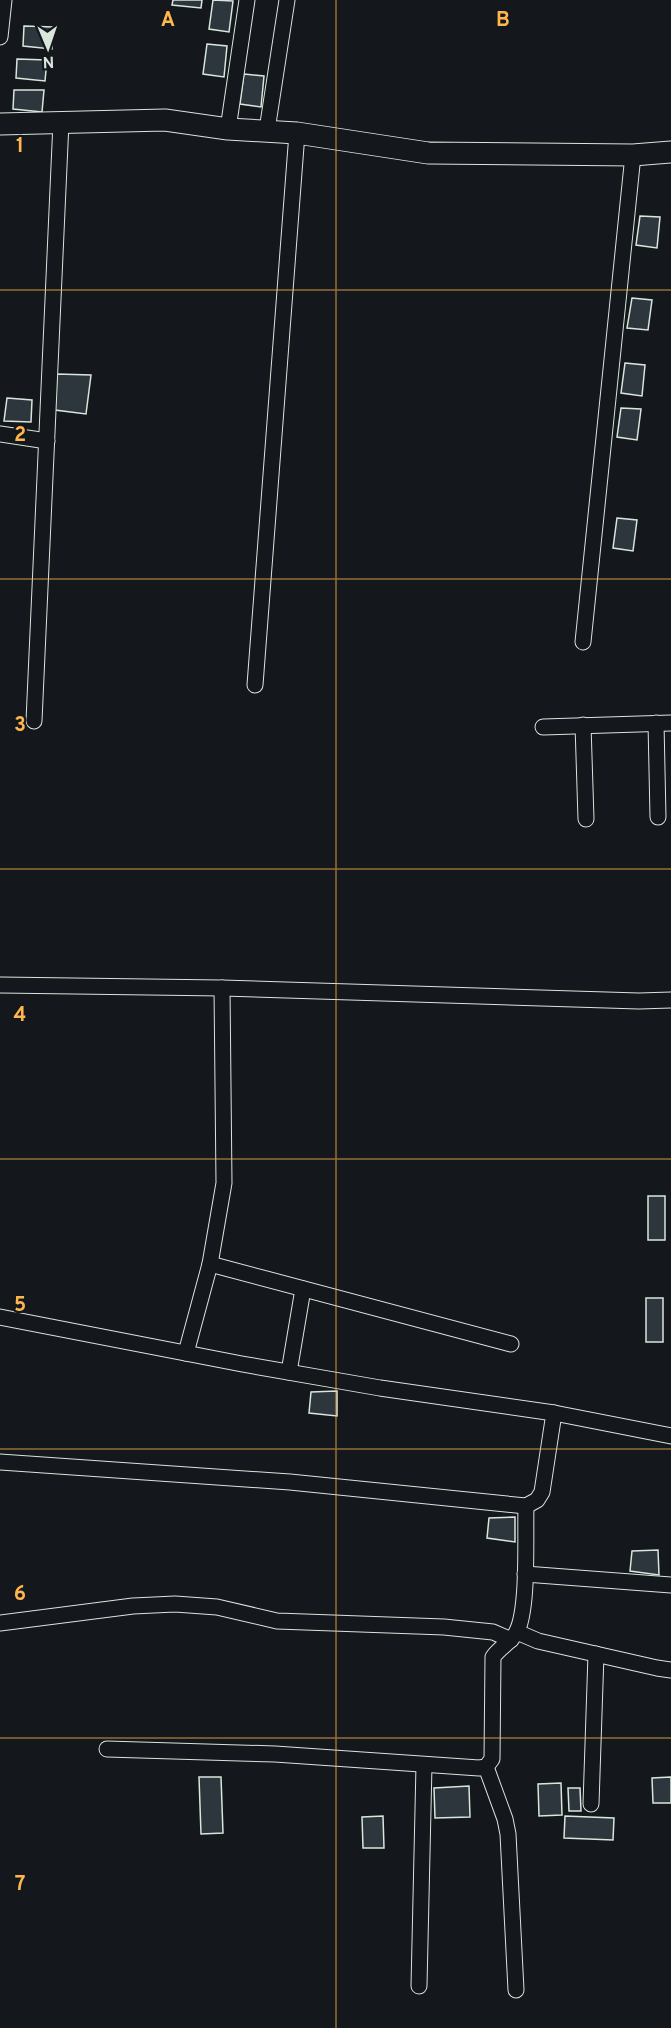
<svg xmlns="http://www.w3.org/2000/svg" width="671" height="2028" viewBox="0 0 671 2028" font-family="Overpass,sans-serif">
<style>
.building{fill:#2c363c;stroke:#d8e6dc;stroke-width:1.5}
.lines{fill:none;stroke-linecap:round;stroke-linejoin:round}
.street-casing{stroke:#d8e6dc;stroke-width:17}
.secondary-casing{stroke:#d8e6dc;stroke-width:23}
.street{stroke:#14181c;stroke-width:15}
.secondary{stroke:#14181c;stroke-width:21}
.grid{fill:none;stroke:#ffb74d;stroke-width:1.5;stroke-opacity:0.55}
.grid-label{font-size:20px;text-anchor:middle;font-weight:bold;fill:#ffb74d;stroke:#14181c;stroke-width:4.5;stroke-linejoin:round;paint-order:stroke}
</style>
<rect width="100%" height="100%" fill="#14181c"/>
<g class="building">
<path d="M173 0H202L201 8 172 5Z"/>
<path d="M213 0 233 1 229 32 209 29Z"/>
<path d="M24 26 53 27 52 49 23 46Z"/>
<path d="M207 44 227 46 224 77 203 74Z"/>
<path d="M17 59 47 60 45 81 16 78Z"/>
<path d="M244 74 264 76 261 107 240 104Z"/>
<path d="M14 90H44L42 112 13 109Z"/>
<path d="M640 216 660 217 657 248 636 245Z"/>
<path d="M632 298 652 300 648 330 627 328Z"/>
<path d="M625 363 645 365 642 396 621 393Z"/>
<path d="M57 374 91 375 86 414 55 410Z"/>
<path d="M7 398 32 400 31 422 4 421Z"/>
<path d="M621 408 641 409 637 440 617 437Z"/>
<path d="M617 518 637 520 633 551 613 548Z"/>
<rect x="648" y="1196" width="17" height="44"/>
<rect x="646" y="1298" width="17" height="44"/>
<path d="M337 1391V1416L309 1413 311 1392Z"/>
<path d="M515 1517V1542L487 1538 489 1518Z"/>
<path d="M658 1550 659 1575 630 1571 632 1551Z"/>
<path d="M199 1777H221L223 1833 201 1834Z"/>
<path d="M671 1777V1803H653L652 1778Z"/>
<path d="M561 1783 562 1815 539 1816 538 1784Z"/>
<path d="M469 1786 470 1817 435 1818 434 1788Z"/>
<path d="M568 1788H580L581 1811H569Z"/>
<path d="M383 1816 384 1848H363L362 1817Z"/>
<path d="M565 1816 614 1818 613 1840 564 1838Z"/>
</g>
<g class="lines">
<g class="street-casing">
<g id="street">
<path d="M0 37 4 0"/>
<path d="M228 129 247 0"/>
<path d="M267 130 287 0"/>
<path d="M0 434 47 441"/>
<path d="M583 642 633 155"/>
<path d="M255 685 297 133"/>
<path d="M34 721 61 122"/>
<path d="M656 723 658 817"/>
<path d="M583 725 586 819"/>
<path d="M543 727 671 723"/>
<path d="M0 985 222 988 639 1001 671 1000"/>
<path d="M210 1264 511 1344"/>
<path d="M0 1317 242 1364 380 1388 554 1413 671 1436"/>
<path d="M186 1353 210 1264 224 1183 222 988"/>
<path d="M289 1372 303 1289"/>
<path d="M0 1462 290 1482 526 1506 537 1500 542 1492 554 1413"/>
<path d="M525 1574 671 1585"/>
<path d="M0 1623 133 1606 175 1604 217 1607 277 1621 444 1627 493 1632 511 1640"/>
<path d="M517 1632 538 1641 657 1668 671 1670"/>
<path d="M107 1749 275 1754 479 1768 486 1767 492 1759 493 1657C500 1647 510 1643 516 1633 529 1611 525 1535 526 1506"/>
<path d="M486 1767 505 1819 508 1834 516 1990"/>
<path d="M591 1804 596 1654"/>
<path d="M419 1986 424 1765"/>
</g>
</g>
<g class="secondary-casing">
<path id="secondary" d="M0 124 165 120 228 129 297 133 428 153 633 155 671 152"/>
</g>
<use href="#street" class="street"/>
<use href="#secondary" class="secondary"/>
</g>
<path class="grid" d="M336 0V2028M0 290H671M0 579H671M0 869H671M0 1159H671M0 1449H671M0 1738H671"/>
<g class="grid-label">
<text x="168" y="26">A</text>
<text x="503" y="26">B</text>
<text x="20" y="152">1</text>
<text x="20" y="441">2</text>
<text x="20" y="731">3</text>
<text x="20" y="1021">4</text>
<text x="20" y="1311">5</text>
<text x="20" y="1600">6</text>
<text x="20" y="1890">7</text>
</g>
<g transform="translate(48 48) rotate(178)" stroke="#14181c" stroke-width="4.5" paint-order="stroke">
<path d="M0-4.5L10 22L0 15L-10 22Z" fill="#d8e6dc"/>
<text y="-9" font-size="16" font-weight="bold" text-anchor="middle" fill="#d8e6dc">N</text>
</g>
</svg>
